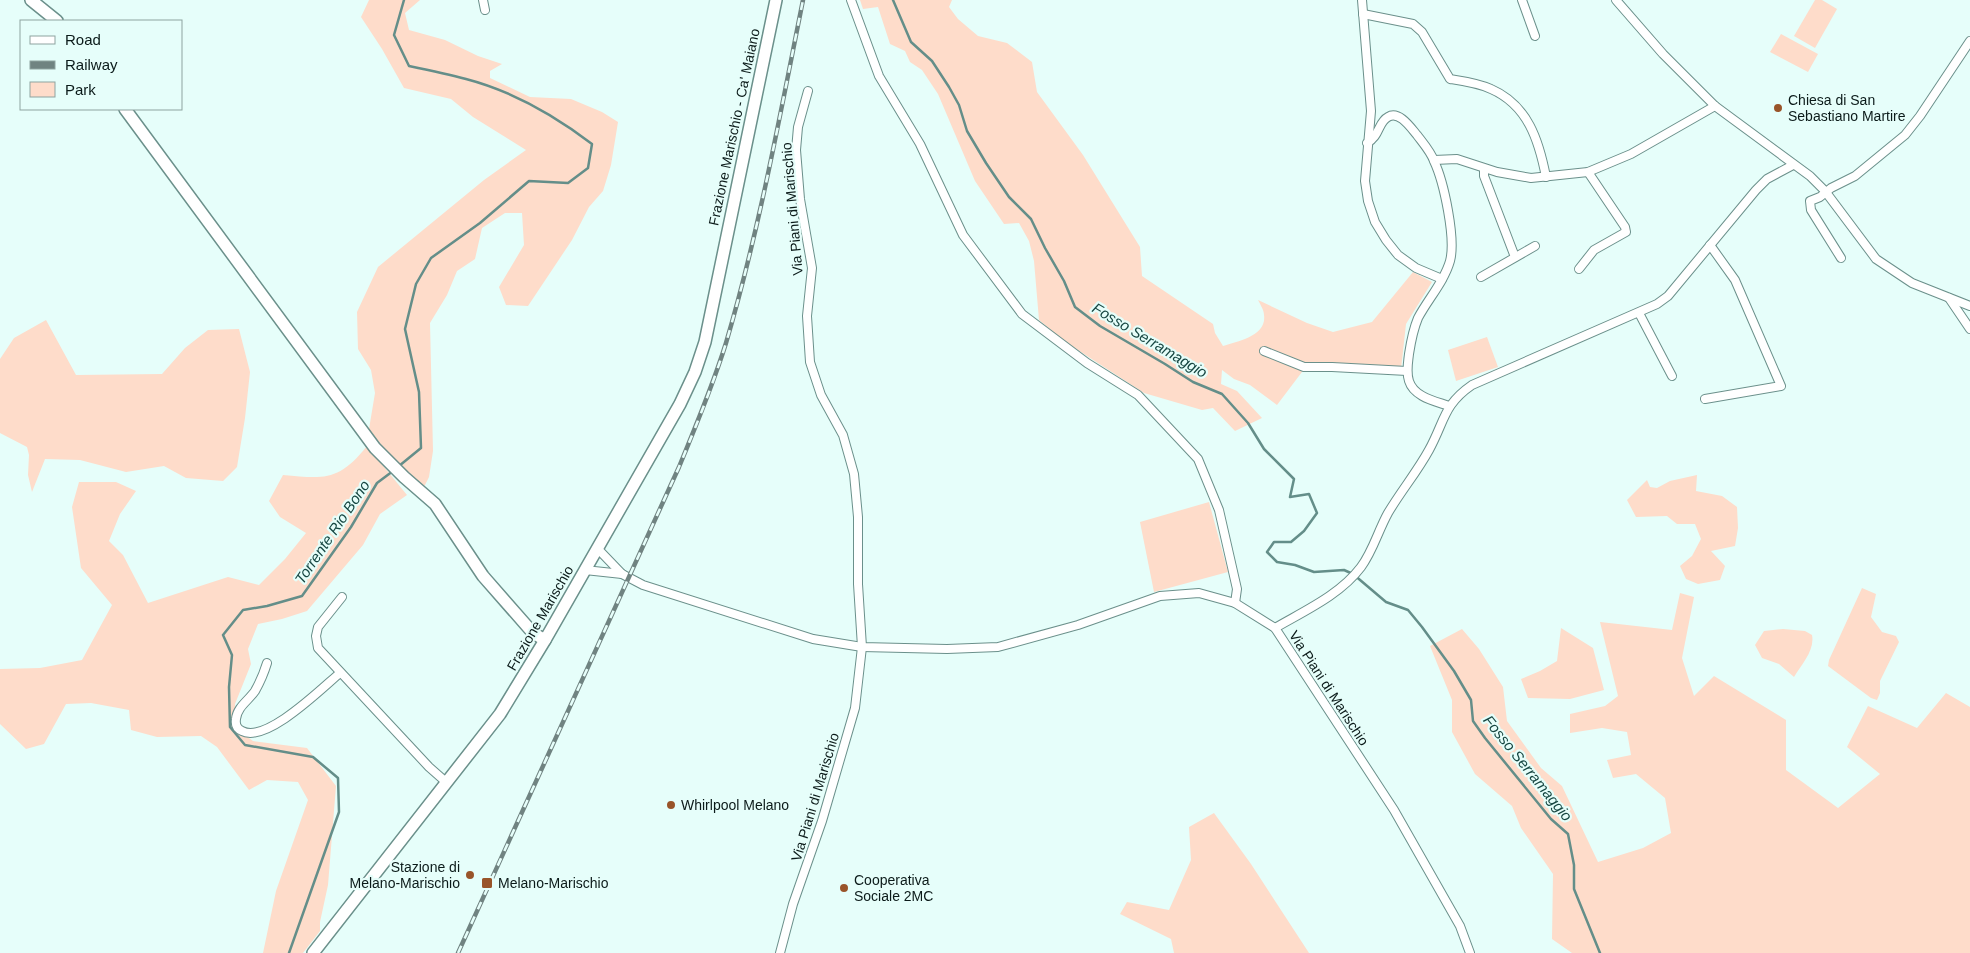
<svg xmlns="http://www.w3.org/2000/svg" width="1970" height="953" viewBox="0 0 1970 953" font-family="Helvetica,sans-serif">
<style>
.green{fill:#fedcca}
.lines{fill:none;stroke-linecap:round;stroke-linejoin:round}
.stream{stroke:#648e89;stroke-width:2.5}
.street-casing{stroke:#6b908b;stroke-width:10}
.secondary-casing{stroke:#6b908b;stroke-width:14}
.street{stroke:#fff;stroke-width:8}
.secondary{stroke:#fff;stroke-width:11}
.rail-casing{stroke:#708381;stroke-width:4.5}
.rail{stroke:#e6fefa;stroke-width:2.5;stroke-dasharray:8;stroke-linecap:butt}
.poi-dot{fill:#995429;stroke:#e6fefa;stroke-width:2}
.labels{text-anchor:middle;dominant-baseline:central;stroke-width:4.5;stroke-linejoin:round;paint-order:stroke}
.poi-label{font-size:14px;fill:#0b1a19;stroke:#e6fefa;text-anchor:start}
.street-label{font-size:14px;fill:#0b1a19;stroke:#e6fefa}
.water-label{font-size:15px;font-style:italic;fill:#174742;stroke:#e6fefa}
</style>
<rect width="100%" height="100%" fill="#e6fefa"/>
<g class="green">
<path d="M369 0H420L405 13 409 30 445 40 478 56 502 64 490 71V78L530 97 571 99 602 112 618 122 611 165 603 191 589 207 572 240 528 306 506 305 499 287 524 245 522 213H505L482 228 475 259 457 271 447 295 430 323 433 451 429 477 424 487 384 449 369 429 375 393 371 370 358 349 357 312 378 267 484 180 526 150 473 117 451 99 404 88 382 49 361 17Z"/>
<path d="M860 0H952L949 7 958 19 978 36 1007 43 1032 62 1037 92 1083 155 1140 247 1142 276 1213 324 1215 333 1223 346C1238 341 1267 336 1264 315 1264 310 1260 304 1258 300L1307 323 1333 332 1372 322 1413 272 1432 282 1406 324 1401 369 1305 368 1277 405 1250 385 1234 379 1222 370 1221 384 1237 391 1262 418 1235 431 1213 408 1202 410 1144 393 1064 341 1039 320 1034 261 1029 241 1019 223 1004 224 975 181 938 94 922 70 910 62 905 51 890 44 878 7 863 9Z"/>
<path d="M1815 0H1822L1837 9 1815 48 1794 36Z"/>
<path d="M1781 34 1818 54 1808 72 1770 52Z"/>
<path d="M46 320 76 375 162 374 185 348 208 330 239 329 250 372 245 418 237 467 223 481 186 478 164 466 126 472 80 460 45 459 32 492 28 475 29 455 27 447 0 433V359L14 338Z"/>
<path d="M1487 337 1498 367 1456 381 1448 350Z"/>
<path d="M367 446 407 495 380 514 363 545 307 611 282 619 258 624 248 649 251 664 235 704V728L253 741 307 748 336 786 328 885 320 922V931L303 953H263L276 891 308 800 298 782 267 780 249 790 217 747 201 736 157 737 131 730 129 710 91 703 66 704 44 744 26 749 0 724V669L40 668 82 660 112 605 81 568 72 507 79 482H116L136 491 120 514 109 541 123 555 148 603 228 577 259 585 285 559 306 533 280 517 269 501 283 475C325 479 339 481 367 446Z"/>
<path d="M1697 475 1696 491 1722 496 1737 507 1738 528 1735 546 1711 551 1725 566 1720 580 1698 584 1686 579 1680 566 1692 556 1701 539 1695 524H1677L1667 516 1636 517 1627 500 1647 480 1650 487 1657 488 1670 481Z"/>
<path d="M1209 502 1228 572 1154 592 1140 522Z"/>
<path d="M1862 588 1876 594 1871 617 1882 632 1896 636 1899 642 1880 681V693L1877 700 1871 698 1828 666 1829 660Z"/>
<path d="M1680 593 1694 597 1682 658 1694 696 1714 676 1786 720V770L1838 808 1880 774 1847 747 1868 706 1917 728 1946 693 1970 707V953H1572L1552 939 1553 874 1521 828 1512 806 1475 774 1452 732V700L1430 646 1462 629 1479 649 1503 687 1507 721 1541 768 1562 786 1598 862 1643 848 1671 833 1665 798 1636 774 1613 778 1607 760 1631 755 1627 732 1602 728 1570 733V714L1605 706 1618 696 1600 622 1672 630Z"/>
<path d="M1561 628 1593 648 1604 690 1570 699 1528 698 1521 679 1540 671 1557 661Z"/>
<path d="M1783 629 1805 631 1812 635C1815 650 1802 664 1794 677L1779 664 1762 658 1755 645 1764 631Z"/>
<path d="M1214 813 1251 864 1309 953H1174L1171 939 1120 914 1127 902 1169 910 1191 860 1189 827Z"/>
</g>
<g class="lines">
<g class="stream">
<path d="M893 0 911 42 932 61 949 87 959 105 967 131 986 163 1009 197 1031 219 1045 248 1064 281 1075 307 1100 326 1165 364 1193 382 1222 394 1248 423 1264 449 1294 479 1290 497 1309 494 1317 513 1304 531 1291 542H1274L1267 552 1277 562 1295 565 1314 572 1344 570 1353 574 1386 602 1408 610 1422 627 1454 671 1471 700 1473 721 1485 738 1551 819 1568 834 1574 865V889L1600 953"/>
<path d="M399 466 421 448 419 392 405 329 416 284 431 258 480 223 529 181 568 183 588 168 592 144C554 115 512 91 466 79 447 74 428 70 409 66L394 35 404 0"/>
<path d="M289 953 339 812 338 778 313 757 245 745 230 727 229 687 232 655 223 635 243 610 267 606 302 596 351 527 377 483 393 471"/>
</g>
<g class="street-casing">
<g id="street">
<path d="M483 0 485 10"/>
<path d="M851 0 879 76 920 144 963 235 1022 314 1087 363 1138 395 1198 459 1219 510 1237 589 1235 603"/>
<path d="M1362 0 1371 111 1365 181 1368 201 1375 222 1386 240 1398 255 1416 268 1442 279"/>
<path d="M1522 0 1535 36"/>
<path d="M1616 0 1663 54 1715 106 1810 176 1825 191 1876 259 1912 283 1970 306"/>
<path d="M1363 14 1413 24 1422 32 1450 79C1463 81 1478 83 1491 89 1528 105 1539 141 1546 177"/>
<path d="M1367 143C1380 136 1378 122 1388 117 1399 110 1411 128 1417 135 1423 143 1431 152 1434 161 1444 182 1456 239 1450 261 1444 282 1428 299 1418 318 1413 330 1411 341 1409 354 1408 363 1406 372 1409 381 1414 397 1435 401 1449 406"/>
<path d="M1434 160 1457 159 1497 172 1531 178 1588 172 1631 154 1715 106"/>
<path d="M1484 169V176L1515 257"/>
<path d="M1841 258 1811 210 1810 201 1820 197 1831 188 1855 176 1905 135 1920 116 1970 41"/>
<path d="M1579 269 1594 250 1626 232 1625 227 1588 172"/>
<path d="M1481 277 1535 246"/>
<path d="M1949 298 1970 329"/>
<path d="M1639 313 1672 376"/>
<path d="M1264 351 1304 367H1332L1407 371"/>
<path d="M1705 399 1781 386 1735 280 1710 245"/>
<path d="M597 548 622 574 643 585 813 639 862 647 947 649 998 647 1078 625 1160 596 1199 593 1235 603 1275 628 1394 810 1460 926 1470 953"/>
<path d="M585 570 622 574"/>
<path d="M342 597 318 627 316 636 318 648 429 767 446 782"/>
<path d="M1275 628C1304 611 1340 595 1361 567 1373 551 1378 531 1388 513 1401 491 1417 472 1429 450 1445 421 1443 405 1472 385L1657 304 1668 296 1756 190 1767 179 1793 165"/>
<path d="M267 663C264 673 260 682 255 691 249 700 237 707 236 719 235 725 237 729 242 731 266 744 322 688 340 673"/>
<path d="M780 953 793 904 822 821 855 708 862 647 858 584V517L854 474 843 435 821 395 810 362 807 316 812 268 800 199 796 150 798 127 808 91"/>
</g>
</g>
<g class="secondary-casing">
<g id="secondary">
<path d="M31 0 57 21"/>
<path d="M125 109 375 448 404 477 435 504 483 576 533 633 545 640"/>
<path d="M313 953 500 714 545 640 680 404 695 372 705 342 776 0"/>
</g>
</g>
<use href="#street" class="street"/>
<use href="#secondary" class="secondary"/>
<g class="rail-casing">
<path id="rail" d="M458 953 679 467C696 426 713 385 726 343 759 231 780 115 803 0"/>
</g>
<use href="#rail" class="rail"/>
</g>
<g class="poi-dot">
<circle cx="1778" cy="108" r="5"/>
<circle cx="671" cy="805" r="5"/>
<circle cx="470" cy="875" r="5"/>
<rect x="481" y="877" width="12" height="12" rx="2.5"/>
<circle cx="844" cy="888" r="5"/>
</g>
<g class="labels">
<g class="poi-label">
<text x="1788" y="100">Chiesa di San<tspan x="1788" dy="16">Sebastiano Martire</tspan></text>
<text x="681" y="805">Whirlpool Melano</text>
<text x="460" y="867" text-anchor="end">Stazione di<tspan x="460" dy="16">Melano-Marischio</tspan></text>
<text x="854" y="880">Cooperativa<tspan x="854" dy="16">Sociale 2MC</tspan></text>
<text x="498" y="883">Melano-Marischio</text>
</g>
<g class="street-label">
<text transform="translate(734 127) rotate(-78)">Frazione Marischio - Ca' Maiano</text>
<text transform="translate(792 209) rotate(-95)">Via Piani di Marischio</text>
<text transform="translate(540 618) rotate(-60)">Frazione Marischio</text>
<text transform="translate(1329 688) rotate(57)">Via Piani di Marischio</text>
<text transform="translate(815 797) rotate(-73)">Via Piani di Marischio</text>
</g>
<g class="water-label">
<text transform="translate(1150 340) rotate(31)">Fosso Serramaggio</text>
<text transform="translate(332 532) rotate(-56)">Torrente Rio Bono</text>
<text transform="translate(1528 768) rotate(51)">Fosso Serramaggio</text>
</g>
</g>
<rect x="20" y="20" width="162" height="90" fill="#e6fefa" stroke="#8ea3a0"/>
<rect x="30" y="36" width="25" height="8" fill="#ffffff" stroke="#8ea3a0"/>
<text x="65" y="45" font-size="15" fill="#0b1a19">Road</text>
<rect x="30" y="61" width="25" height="8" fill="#708381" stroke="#8ea3a0"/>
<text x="65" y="70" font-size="15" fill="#0b1a19">Railway</text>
<rect x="30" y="82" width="25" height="15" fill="#fedcca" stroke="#8ea3a0"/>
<text x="65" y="95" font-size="15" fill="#0b1a19">Park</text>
</svg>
